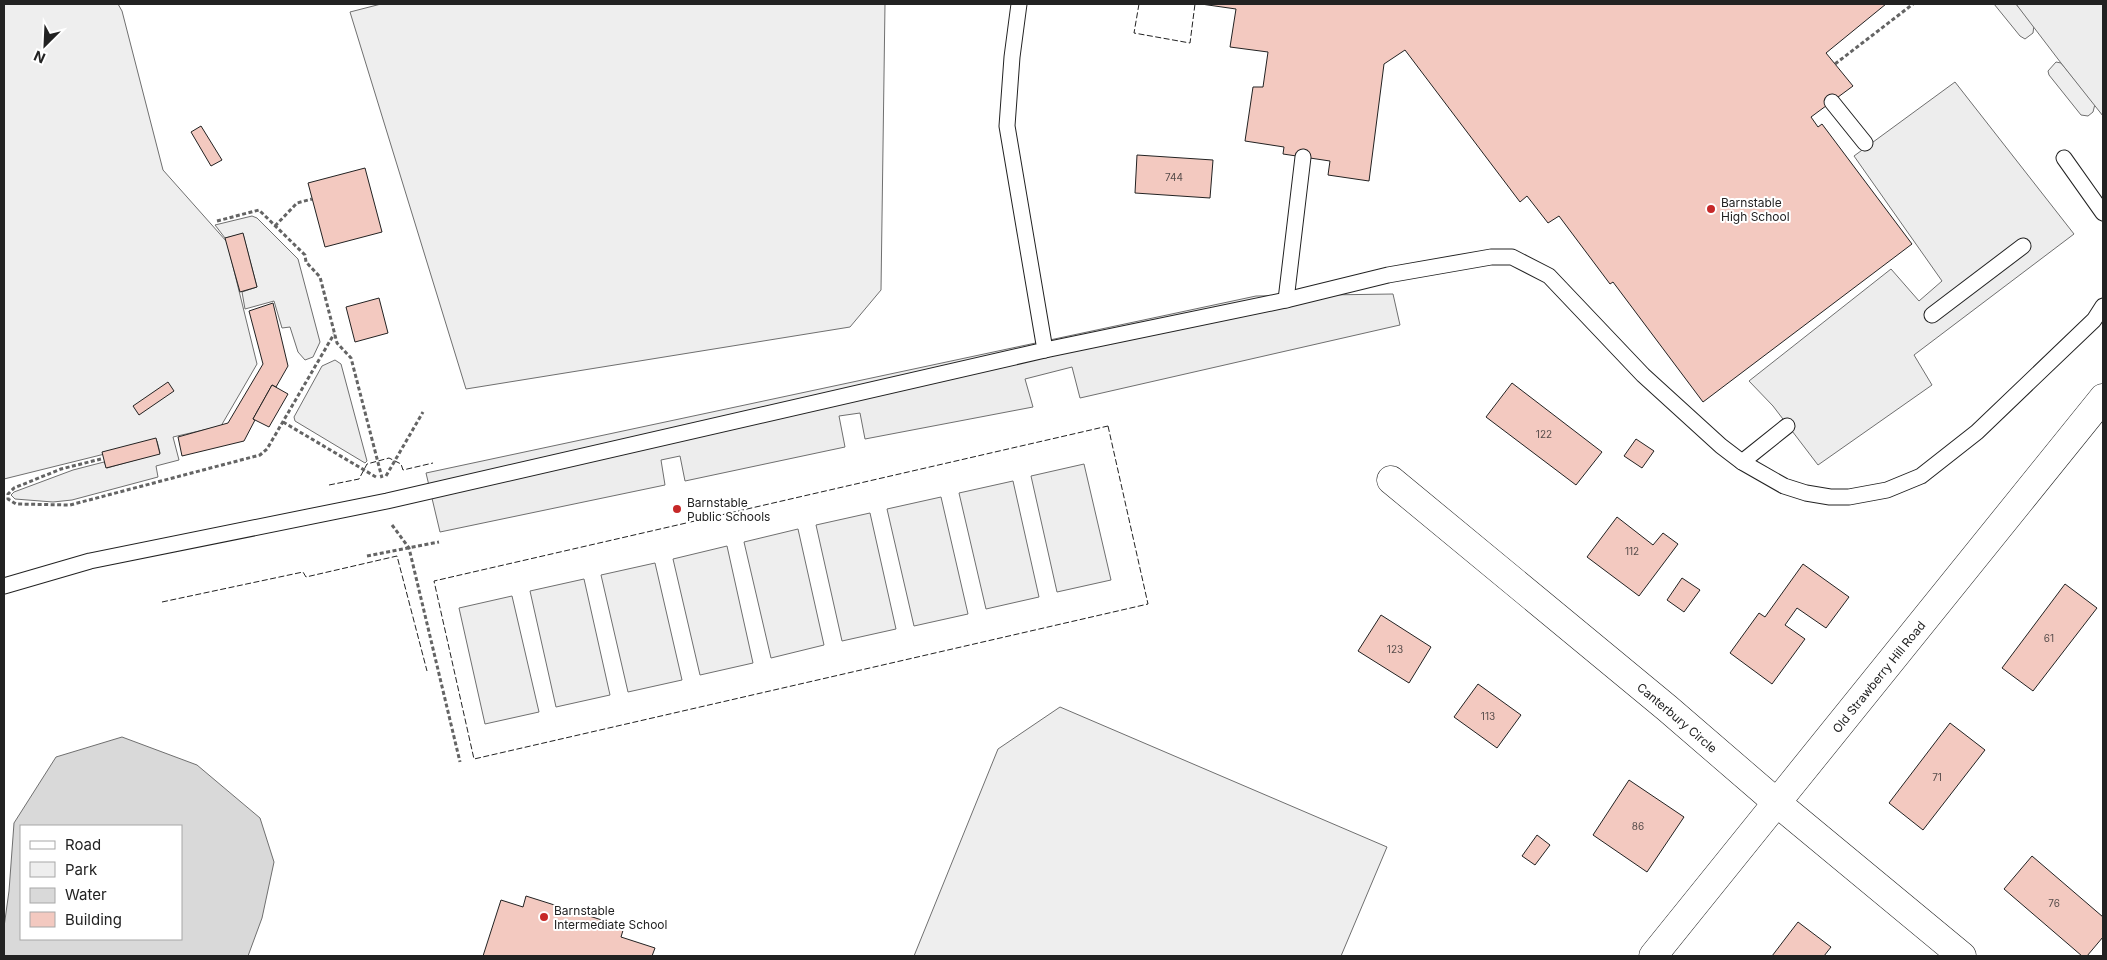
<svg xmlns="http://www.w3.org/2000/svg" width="2107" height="960" viewBox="0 0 2107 960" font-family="Inter,sans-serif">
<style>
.green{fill:#eee;stroke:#6f6f6f}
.parking{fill:#ededed;stroke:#6f6f6f}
.water{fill:#d9d9d9;stroke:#6f6f6f;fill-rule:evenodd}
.building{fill:#f3c9c0;stroke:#222}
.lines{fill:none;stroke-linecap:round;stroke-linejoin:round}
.lane-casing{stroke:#222;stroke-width:17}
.street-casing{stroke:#222;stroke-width:29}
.path{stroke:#646464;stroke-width:3;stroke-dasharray:4 2.5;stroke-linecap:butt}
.lane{stroke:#fff;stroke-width:15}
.street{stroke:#fff;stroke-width:28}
.fence{stroke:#222;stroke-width:1;stroke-dasharray:6 2.5;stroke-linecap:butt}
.poi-dot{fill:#c62828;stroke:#fff;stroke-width:2}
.labels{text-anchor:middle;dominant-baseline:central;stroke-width:4;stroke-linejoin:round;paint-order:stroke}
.number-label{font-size:10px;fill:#564c4a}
.poi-label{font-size:12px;fill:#222;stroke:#fff;text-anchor:start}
.street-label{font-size:12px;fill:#222;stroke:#fff}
</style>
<rect width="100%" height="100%" fill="#fff"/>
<g class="green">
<path d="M4 4H118L122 11 163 170 227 242 257 364 221 426 173 437 179 460 156 466 158 477 72 500 53 502 15 499 11 495 14 492 73 470 104 462 107 468 160 453 157 441 4 479Z"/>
<path d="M381 4H885L881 290 850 327 466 389 350 12Z"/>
<path d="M1994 4H2016L2034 25 2033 33 2025 39 2020 36Z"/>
<path d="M2056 62 2061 63 2095 104 2093 112 2088 116 2081 115 2049 75 2048 71Z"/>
<path d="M252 216 257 218 298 259 320 342 313 357 305 360 298 352 290 327 282 328 274 301 245 309 242 292 257 287 243 234 225 238 215 225Z"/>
<path d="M335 360 341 364 367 461 365 463 295 421 294 417 322 366Z"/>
<path d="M1084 464 1111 580 1057 592 1031 476Z"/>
<path d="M1013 481 1039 597 986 609 959 493Z"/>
<path d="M941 497 968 614 914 626 887 509Z"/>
<path d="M870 513 896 629 842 641 816 525Z"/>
<path d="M798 529 824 645 771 658 744 542Z"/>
<path d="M727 546 753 663 700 675 673 559Z"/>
<path d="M655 563 682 680 628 692 601 575Z"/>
<path d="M584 579 610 695 556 707 530 591Z"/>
<path d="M512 596 539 712 485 724 459 608Z"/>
<path d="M1060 707 1387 847 1341 956H914L998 749Z"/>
</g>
<g class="parking">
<path d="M2016 4H2103V116L2061 63Z"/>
<path d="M1955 82 2074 234 1914 355 1932 385 1818 465 1773 406 1749 381 1891 269 1919 301 1942 281 1854 156Z"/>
<path d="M1393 294 1400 325 1080 398 1072 367 1025 379 1033 407 865 439 860 413 839 416 845 447 685 481 680 456 661 460 665 485 440 532 426 473 1256 296Z"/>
</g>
<path class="water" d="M122 737 197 765 260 818 274 862 262 918 248 956H4V927L9 891 14 823 56 757ZM21 826H181V939H21Z"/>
<g class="building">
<path d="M1201 4H1886L1826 53 1853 86 1811 117 1818 127 1822 124 1912 244 1703 402 1613 282 1610 284 1559 216 1548 223 1527 196 1520 202 1405 50 1384 64 1369 181 1328 175 1330 161 1283 154 1284 147 1245 141 1253 87H1263L1268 52 1230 47 1236 9Z"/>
<path d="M201 126 222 160 211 166 191 132Z"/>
<path d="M1137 155 1213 160 1210 198 1135 193Z"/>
<path d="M365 168 382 232 325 247 308 183Z"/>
<path d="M243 233 257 287 240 292 225 238Z"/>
<path d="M379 298 388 333 355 342 346 307Z"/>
<path d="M273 303 288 366 276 387 272 385 253 419 255 420 244 441 182 456 178 437 228 423 263 364 249 311Z"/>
<path d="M168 382 174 391 139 415 133 406Z"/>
<path d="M1512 383 1602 452 1576 485 1486 417Z"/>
<path d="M272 385 288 394 269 427 253 419Z"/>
<path d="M156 438 160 454 106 468 102 452Z"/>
<path d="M1636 439 1654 451 1642 468 1624 456Z"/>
<path d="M1617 517 1653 545 1663 533 1678 544 1639 596 1587 557Z"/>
<path d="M1803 564 1849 597 1826 628 1797 608 1785 625 1805 639 1772 684 1730 653 1759 613 1765 617Z"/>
<path d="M1682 578 1700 590 1684 612 1667 600Z"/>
<path d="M2065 584 2097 608 2033 691 2002 668Z"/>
<path d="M1381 615 1431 647 1409 683 1358 651Z"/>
<path d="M1478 684 1521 715 1497 748 1454 717Z"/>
<path d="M1950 723 1985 750 1923 830 1889 803Z"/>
<path d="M1629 780 1684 817 1647 872 1593 835Z"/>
<path d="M1537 835 1550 845 1535 865 1522 856Z"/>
<path d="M2032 856 2103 917V937L2087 956H2082L2004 889Z"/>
<path d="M526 896 624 927 621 937 655 948 652 956H483L501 900 523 907Z"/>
<path d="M1798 922 1831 947 1824 956H1772Z"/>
</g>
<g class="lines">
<g class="lane-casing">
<g id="lane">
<path d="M1832 102 1865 143"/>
<path d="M2064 158 2103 213"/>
<path d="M1286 300 1303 157"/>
<path d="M1932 315 2023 246"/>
<path d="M1045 350 1286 300 1388 275 1491 257H1512L1549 276 1643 375 1721 446 1742 462 1784 486 1806 493 1830 497H1849L1887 490 1921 476 1977 432 2094 320 2103 306"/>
<path d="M1742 462 1787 426"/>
<path d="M4 586 90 561 387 501 1045 350 1007 126 1012 57 1019 4"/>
</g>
</g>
<g class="street-casing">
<g id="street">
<path id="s1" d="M1391 480 1667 708 1776 802 1962 956"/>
<path id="s2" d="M1653 956 2103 398"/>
</g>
</g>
<g class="path">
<path d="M1835 64 1913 4"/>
<path d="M217 221 259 210 305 255 306 262 320 277 337 343 351 358 382 478"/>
<path d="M275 226 297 203 312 199"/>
<path d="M283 422 376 477"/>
<path d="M101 459 61 469 14 488 8 494V499L16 504 70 505 260 455 267 449 334 334"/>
<path d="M386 476 423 412"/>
<path d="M392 525 409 548 460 762"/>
<path d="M367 556 439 542"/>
</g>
<use href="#lane" class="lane"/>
<use href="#street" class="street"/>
<g class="fence">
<path d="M1139 4 1134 33 1190 43 1195 4"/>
<path d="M1108 426 1148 604 474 759 434 581Z"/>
<path d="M329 485 359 479 367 464 389 458 401 464 403 470 433 463"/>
<path d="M162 602 303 572 306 577 397 556 427 671"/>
</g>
</g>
<g class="poi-dot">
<circle cx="1711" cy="209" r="5"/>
<circle cx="677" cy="509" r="5"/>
<circle cx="544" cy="917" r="5"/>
</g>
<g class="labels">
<g class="number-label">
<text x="1174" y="177">744</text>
<text x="1544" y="434">122</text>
<text x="1632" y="551">112</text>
<text x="2049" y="638">61</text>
<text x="1395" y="649">123</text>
<text x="1488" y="716">113</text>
<text x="1937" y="777">71</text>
<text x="1638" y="826">86</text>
<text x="2054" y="903">76</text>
</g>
<g class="poi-label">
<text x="1721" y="202">Barnstable<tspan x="1721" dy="14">High School</tspan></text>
<text x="687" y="502">Barnstable<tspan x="687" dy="14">Public Schools</tspan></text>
<text x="554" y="910">Barnstable<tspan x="554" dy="14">Intermediate School</tspan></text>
</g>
<g class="street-label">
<text stroke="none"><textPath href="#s2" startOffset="359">Old Strawberry Hill Road</textPath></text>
<text stroke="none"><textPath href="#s1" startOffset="372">Canterbury Circle</textPath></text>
</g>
</g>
<rect width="2107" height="960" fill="none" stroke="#222222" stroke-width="10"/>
<rect x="20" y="825" width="162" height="115" fill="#ffffff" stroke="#a7a7a7"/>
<rect x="30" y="841" width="25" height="8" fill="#ffffff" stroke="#a7a7a7"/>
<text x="65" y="850" font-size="15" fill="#222222">Road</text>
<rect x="30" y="862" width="25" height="15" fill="#eeeeee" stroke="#a7a7a7"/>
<text x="65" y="875" font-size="15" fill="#222222">Park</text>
<rect x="30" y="888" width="25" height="15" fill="#d9d9d9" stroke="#a7a7a7"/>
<text x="65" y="900" font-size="15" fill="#222222">Water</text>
<rect x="30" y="912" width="25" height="15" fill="#f3c9c0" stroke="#a7a7a7"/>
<text x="65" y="925" font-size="15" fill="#222222">Building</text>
<g transform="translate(45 45) rotate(204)" stroke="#ffffff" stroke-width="4" paint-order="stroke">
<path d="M0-4L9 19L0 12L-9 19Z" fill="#222222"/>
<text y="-8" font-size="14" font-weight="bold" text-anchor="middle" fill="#222222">N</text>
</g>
</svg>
